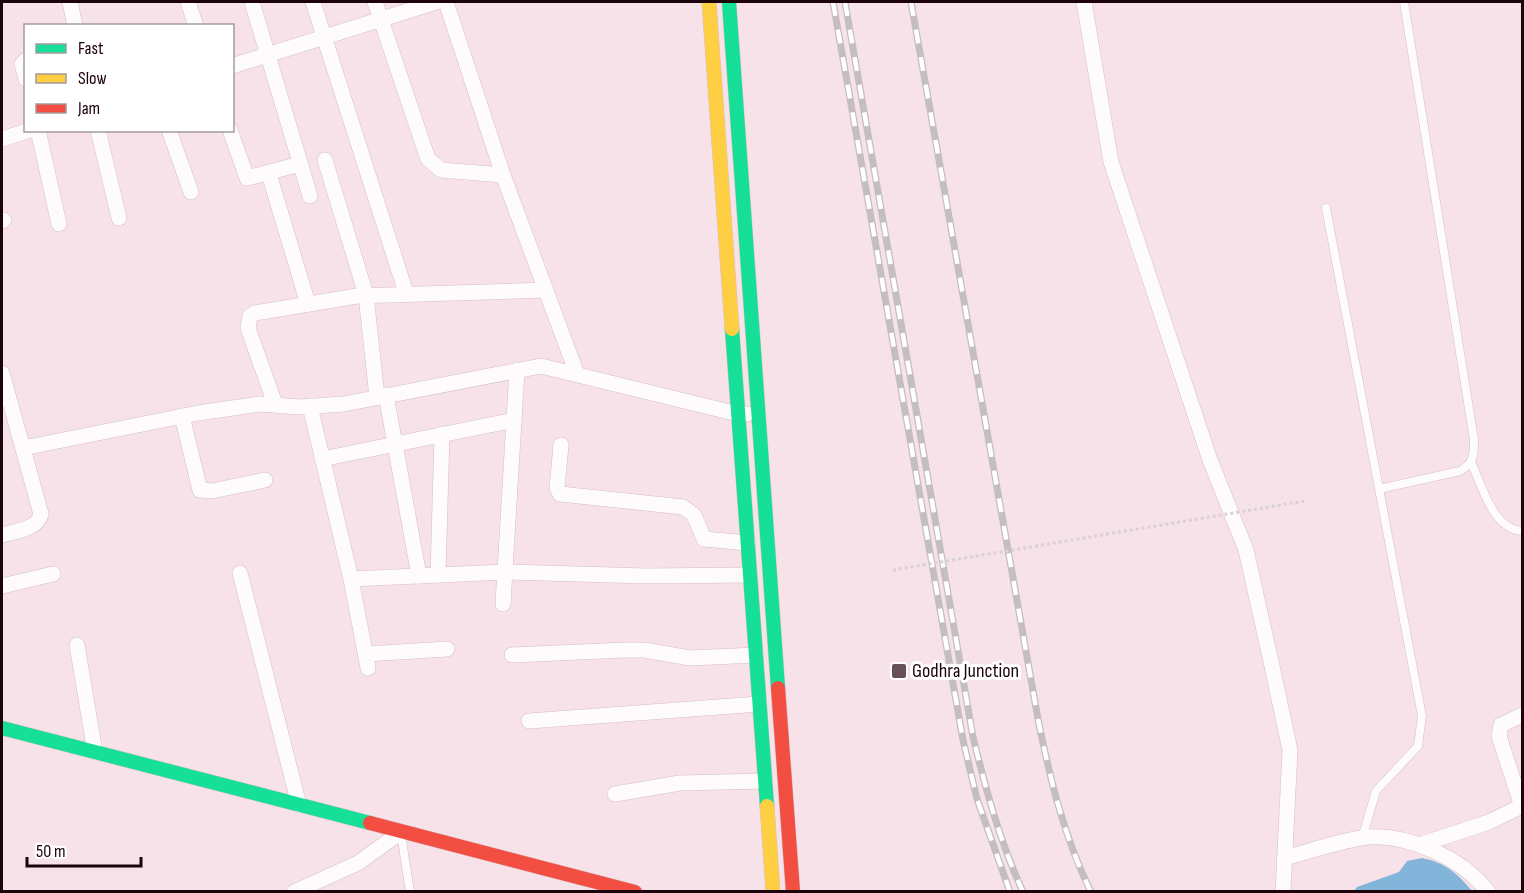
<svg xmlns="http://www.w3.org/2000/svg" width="1524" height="893" viewBox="0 0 1524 893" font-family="'Sofia Sans Condensed',sans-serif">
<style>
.water{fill:#83b5da}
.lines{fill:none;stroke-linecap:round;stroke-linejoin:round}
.lane-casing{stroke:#d7bec5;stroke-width:9}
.street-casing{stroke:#d7bec5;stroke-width:16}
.fast-casing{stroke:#d7bec5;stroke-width:15}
.slow-casing{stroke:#d7bec5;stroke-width:15}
.jam-casing{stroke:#d7bec5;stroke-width:15}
.lane{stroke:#fefbfc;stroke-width:8}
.street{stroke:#fefbfc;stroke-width:15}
.fast{stroke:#16e098;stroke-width:14}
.slow{stroke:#ffcf43;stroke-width:14}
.jam{stroke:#f24e42;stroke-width:14}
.rail-casing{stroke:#c4bec0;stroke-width:7}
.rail{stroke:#fff;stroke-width:4.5;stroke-dasharray:14;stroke-linecap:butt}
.path-bridge{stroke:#d8d2d4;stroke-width:3;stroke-dasharray:3 3;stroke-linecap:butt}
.poi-dot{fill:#685058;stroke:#fff;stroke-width:2}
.labels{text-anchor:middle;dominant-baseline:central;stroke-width:6;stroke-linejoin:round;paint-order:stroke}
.poi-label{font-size:20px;fill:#1b020b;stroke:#fff;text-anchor:start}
</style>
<rect width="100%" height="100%" fill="#f6e2e8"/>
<path class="water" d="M1422 858C1446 863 1457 873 1472 891L1353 892 1357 887 1399 872 1407 861Z"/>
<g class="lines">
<g class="lane-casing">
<g id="lane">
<path d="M1326 208 1422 716 1418 746 1376 791 1362 838"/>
<path d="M1471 462C1482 485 1492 529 1522 531"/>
<path d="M1379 489 1460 471C1474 463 1474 455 1474 440L1404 2"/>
<path d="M401 834 410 892"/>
</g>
</g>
<g class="street-casing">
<g id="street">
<path d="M70 2 75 26"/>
<path d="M188 2 196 26"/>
<path d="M252 2 310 196"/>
<path d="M313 2 406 293"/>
<path d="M375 2 428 159 441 170 503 175"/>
<path d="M446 2 503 175 577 374"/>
<path d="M1084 2 1111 162 1210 460 1246 550 1270 657 1290 750 1283 892"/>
<path d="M26 60 22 64 26 79"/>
<path d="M232 66 436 2"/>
<path d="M38 130 59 224"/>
<path d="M98 130 119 218"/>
<path d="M169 130 191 192"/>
<path d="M230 130 247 178 300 164"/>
<path d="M2 139 30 130"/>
<path d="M325 160 366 295 377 397"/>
<path d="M269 174 308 304"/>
<path d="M2 221 4 220"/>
<path d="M2 373 41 514C37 530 15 531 2 535"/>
<path d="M386 395 419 576"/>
<path d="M275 404 248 328 250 316 255 313 357 296 546 290"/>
<path d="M310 406 351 579 368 668"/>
<path d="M182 416 200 490 212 491 265 480"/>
<path d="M561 445 557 488 560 494 683 507 694 515 704 539 748 543"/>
<path d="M23 448 198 413 260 404 299 407 344 404 541 366 738 414H747"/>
<path d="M322 459 514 420"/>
<path d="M240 573 299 805"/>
<path d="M438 575 442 434"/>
<path d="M351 579 505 572 646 576 750 575"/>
<path d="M2 586 53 574"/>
<path d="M503 604 517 370"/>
<path d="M77 645 95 752"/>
<path d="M366 654 447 649"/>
<path d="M512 655 625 650H644L690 658 756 655"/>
<path d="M529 721 759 704"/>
<path d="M615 794 680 783 765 781"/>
<path d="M1522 807 1499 736 1501 725 1522 715"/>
<path d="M1419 845 1489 822 1522 806"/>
<path d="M1285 858C1310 851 1336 842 1361 838 1403 831 1463 858 1488 892"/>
<path d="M294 892 358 863 401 832"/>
</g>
</g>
<g class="fast-casing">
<g id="fast">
<path d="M729 2 778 688"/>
<path d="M732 329 767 806"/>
<path d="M2 728 370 823"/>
</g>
</g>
<g class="slow-casing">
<g id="slow">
<path d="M709 2 732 329"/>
<path d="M767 806 773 892"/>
</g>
</g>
<g class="jam-casing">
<g id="jam">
<path d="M778 688 793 892"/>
<path d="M370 823 635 892"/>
</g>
</g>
<use href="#lane" class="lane"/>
<use href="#street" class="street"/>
<use href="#fast" class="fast"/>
<use href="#slow" class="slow"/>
<use href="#jam" class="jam"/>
<g class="rail-casing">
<g id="rail">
<path d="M833 2 963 740 977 799 1010 892"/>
<path d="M845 2 973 737C986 790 1000 842 1023 892"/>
<path d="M911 2 1038 719C1050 779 1064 837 1091 892"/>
</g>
</g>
<use href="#rail" class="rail"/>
<path class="path-bridge" d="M893 570 1305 501"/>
</g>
<rect class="poi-dot" x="891" y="663" width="16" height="16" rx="3"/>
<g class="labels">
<g class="poi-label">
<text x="912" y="671">Godhra Junction</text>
</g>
</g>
<rect width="1524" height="893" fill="none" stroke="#1b020b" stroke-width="6"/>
<rect x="24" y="24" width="210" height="108" fill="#ffffff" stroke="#a49a9d" stroke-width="1.5"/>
<rect x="36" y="44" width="30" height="9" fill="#16e098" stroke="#a49a9d" stroke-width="1.5"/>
<text x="78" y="54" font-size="18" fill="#1b020b">Fast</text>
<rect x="36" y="74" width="30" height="9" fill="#ffcf43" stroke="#a49a9d" stroke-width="1.5"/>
<text x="78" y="84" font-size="18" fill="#1b020b">Slow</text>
<rect x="36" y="104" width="30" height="9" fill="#f24e42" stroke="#a49a9d" stroke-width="1.5"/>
<text x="78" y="114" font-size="18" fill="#1b020b">Jam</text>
<path d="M27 857v9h114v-9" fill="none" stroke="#1b020b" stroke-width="3"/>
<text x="36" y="857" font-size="18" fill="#1b020b" stroke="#ffffff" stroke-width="4.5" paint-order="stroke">50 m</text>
</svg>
